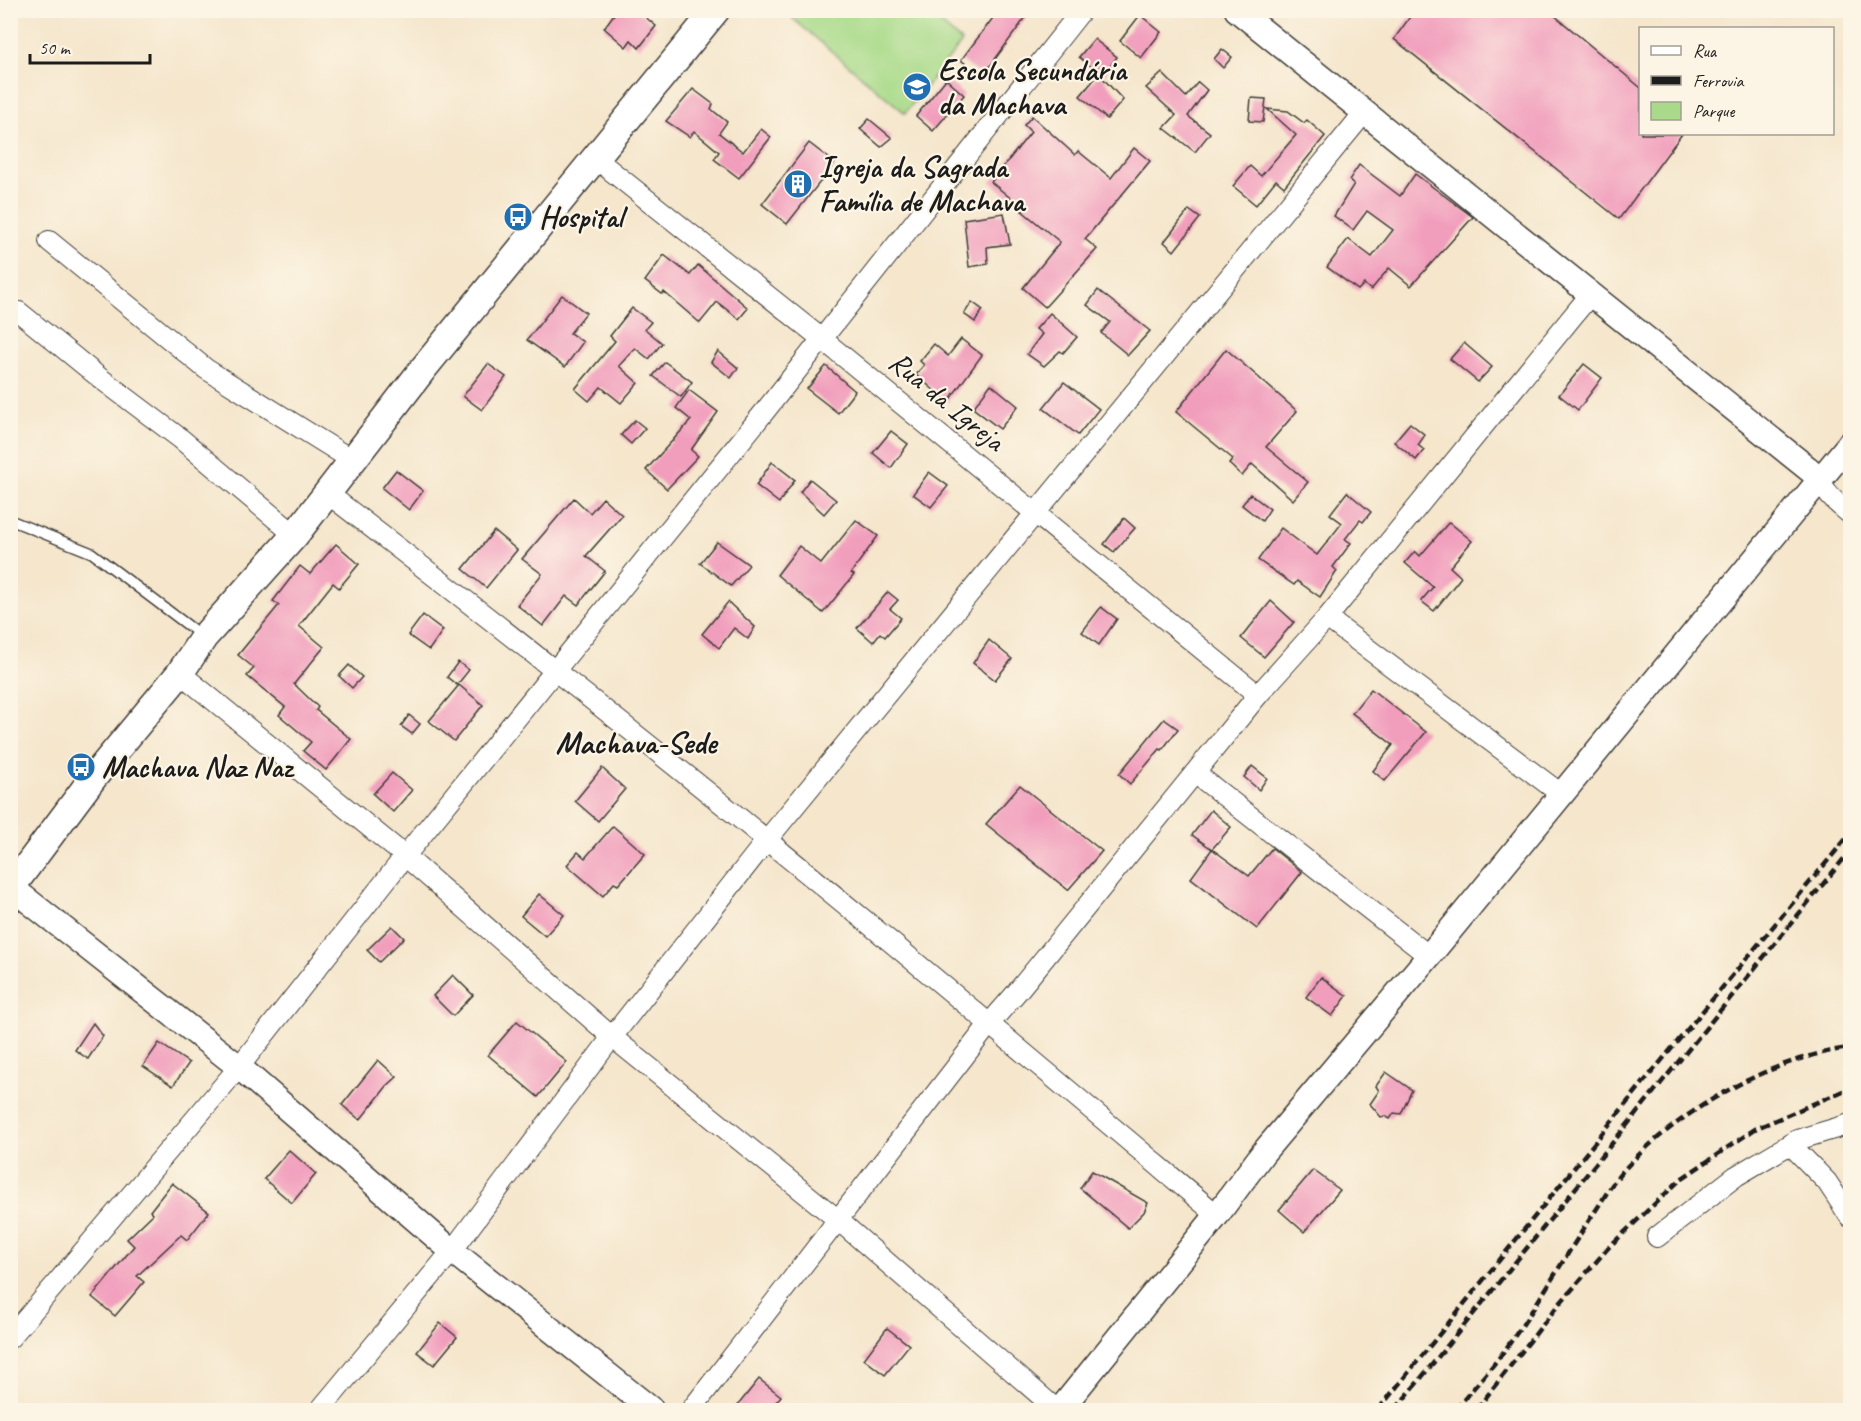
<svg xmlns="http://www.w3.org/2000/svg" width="1861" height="1421" viewBox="0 0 1861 1421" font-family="Caveat,sans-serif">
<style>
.green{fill:#a8da89;stroke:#627b52;stroke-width:1.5}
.building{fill:#f19dbc}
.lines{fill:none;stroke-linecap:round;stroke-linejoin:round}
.service-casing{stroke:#3d3a36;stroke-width:12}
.minor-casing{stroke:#3d3a36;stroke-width:22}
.tertiary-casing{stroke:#3d3a36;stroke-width:27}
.secondary-casing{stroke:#3d3a36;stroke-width:30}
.service{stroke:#fff;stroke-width:9}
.minor{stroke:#fff;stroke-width:20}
.tertiary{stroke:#fff;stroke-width:24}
.secondary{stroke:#fff;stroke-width:27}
.rail{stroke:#1c1c1c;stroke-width:4.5;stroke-dasharray:9 4.5;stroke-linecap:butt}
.labels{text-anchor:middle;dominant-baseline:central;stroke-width:4.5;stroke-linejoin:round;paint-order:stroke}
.poi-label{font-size:30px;font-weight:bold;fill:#1c1c1c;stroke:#fcf5e5;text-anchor:start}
.street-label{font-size:30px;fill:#1c1c1c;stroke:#fcf5e5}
.neighbourhood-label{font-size:32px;font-weight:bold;fill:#1c1c1c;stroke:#fcf5e5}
</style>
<rect width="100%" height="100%" fill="#fcf5e5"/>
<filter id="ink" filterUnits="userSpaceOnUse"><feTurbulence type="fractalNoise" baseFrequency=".0167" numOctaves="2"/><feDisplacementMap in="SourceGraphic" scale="12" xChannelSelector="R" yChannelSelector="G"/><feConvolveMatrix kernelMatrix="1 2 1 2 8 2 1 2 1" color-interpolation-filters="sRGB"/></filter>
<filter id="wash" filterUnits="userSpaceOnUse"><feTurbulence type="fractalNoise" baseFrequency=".008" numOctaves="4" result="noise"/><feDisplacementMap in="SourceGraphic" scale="24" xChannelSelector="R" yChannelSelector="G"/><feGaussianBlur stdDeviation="1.35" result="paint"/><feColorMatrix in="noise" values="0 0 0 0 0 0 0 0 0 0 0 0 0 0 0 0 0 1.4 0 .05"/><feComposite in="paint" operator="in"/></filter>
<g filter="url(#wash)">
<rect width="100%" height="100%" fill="#f5e6cc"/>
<path class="green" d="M798 11H927L962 42 905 113 792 18Z"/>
<g id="blocks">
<g class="building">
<path d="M617 10H637L656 26 639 48 631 40 626 47 604 28Z"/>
<path d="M999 10H1031L982 77 961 60Z"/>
<path d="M1415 10H1548L1641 88V134H1682L1619 219 1394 39Z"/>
<path d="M1140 15 1161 32 1141 58 1120 41Z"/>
<path d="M1094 39 1117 57 1103 76 1079 57Z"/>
<path d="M1222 49 1232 57 1223 68 1214 59Z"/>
<path d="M1162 73 1186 97 1198 82 1207 90 1188 116 1210 133 1195 152 1164 128 1176 115 1146 88Z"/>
<path d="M1099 74 1123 100 1107 119 1080 96Z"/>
<path d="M946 79 964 95 933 131 916 116Z"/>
<path d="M693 89 713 104 711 109 727 122 719 133 743 152 761 129 771 137 739 178 714 159 719 152 694 131 690 137 666 121Z"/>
<path d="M1251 98 1266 99 1263 122 1249 121Z"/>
<path d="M1267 109 1288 111 1304 123 1307 120 1325 136 1284 187 1276 180 1256 205 1233 186 1250 166 1261 176 1296 135Z"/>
<path d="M1032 116 1075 155 1078 151 1111 178 1134 148 1150 161 1085 239 1097 249 1045 307 1023 288 1060 242 1021 210H1025L991 182 1031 132 1024 125Z"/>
<path d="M869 119 892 138 881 147 860 129Z"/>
<path d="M809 143 835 163 787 224 762 204Z"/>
<path d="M1359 165 1400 196 1415 174 1473 217 1411 286 1389 268 1371 290 1364 284 1358 290 1327 267 1348 239 1372 257 1393 230 1367 211 1353 230 1334 216 1354 184 1349 180Z"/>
<path d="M1189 210 1200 218 1174 251 1164 242Z"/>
<path d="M1004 213 1010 244 987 247 988 264 969 267 964 219Z"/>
<path d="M664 255 690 275 698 265 748 308 739 319 717 302 700 323 664 292 662 294 645 281Z"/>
<path d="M1098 290 1150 331 1128 355 1101 333 1110 322 1087 305Z"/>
<path d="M562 295 586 313 570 333 583 342 565 367 527 340Z"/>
<path d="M972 302 983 310 975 322 964 314Z"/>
<path d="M632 308 651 322 645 329 662 343 649 359 635 348 619 366 638 383 621 403 601 387 589 401 575 389 615 341 610 336Z"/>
<path d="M1050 313 1077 337 1063 353 1060 351 1044 366 1027 354 1042 334 1036 329Z"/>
<path d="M961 339 982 355 948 402 916 375 924 365 920 361 934 344 948 356Z"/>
<path d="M1464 343 1492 367 1478 382 1450 359Z"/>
<path d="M1226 349 1297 411 1266 447 1308 482 1293 500 1252 464 1242 476 1229 464 1233 459 1176 412Z"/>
<path d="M718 351 738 368 731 378 711 362Z"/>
<path d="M665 362 692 382 681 397 653 376Z"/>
<path d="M488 364 506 377 482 410 463 396Z"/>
<path d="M1584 364 1602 378 1578 410 1559 395Z"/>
<path d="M826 366 855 391 838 413 807 389Z"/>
<path d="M1064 382 1099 409 1078 435 1043 408Z"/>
<path d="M991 384 1018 406 1000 429 973 408Z"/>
<path d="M689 390 718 412 691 450 698 456 667 489 646 470 691 420 676 408Z"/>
<path d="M635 420 645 428 631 444 621 435Z"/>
<path d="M1410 423 1425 435 1418 445 1424 450 1416 460 1394 442Z"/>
<path d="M891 431 908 444 891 468 873 453Z"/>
<path d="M772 462 795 480 779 503 756 485Z"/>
<path d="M396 470 423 491 409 510 382 488Z"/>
<path d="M929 472 948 486 931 507 913 494Z"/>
<path d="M810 479 836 500 824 514 800 492Z"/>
<path d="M1347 492 1371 512 1363 522 1360 520 1345 539 1351 543 1333 567 1337 571 1320 597 1297 581 1294 585 1258 560 1281 528 1317 555 1342 523 1330 514Z"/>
<path d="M1250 494 1270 509 1262 521 1242 505Z"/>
<path d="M574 498 590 513 603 498 622 515 586 556 605 571 578 605 566 596 543 626 517 605 542 574 522 559Z"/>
<path d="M1124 518 1135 528 1114 552 1104 544Z"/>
<path d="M856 520 878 536 851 573 854 575 823 613 777 575 799 546 821 564Z"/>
<path d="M1449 522 1472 541 1450 567 1461 577 1434 611 1421 601 1433 587 1405 563 1415 551 1420 556Z"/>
<path d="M494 531 517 550 486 588 463 569Z"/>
<path d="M717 542 749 565 731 586 700 563Z"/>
<path d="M336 544 359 564 339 588 333 583 299 626 324 647 294 684 318 707 316 710 351 739 326 770 303 751 311 742 279 715 285 707 247 676 254 668 238 655 279 605 273 601 300 566 310 574Z"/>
<path d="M888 592 898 600 890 609 901 618 885 637 880 633 873 642 857 628Z"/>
<path d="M1271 601 1294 622 1264 657 1241 638Z"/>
<path d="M728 602 755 627 748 639 734 628 719 648 702 634Z"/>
<path d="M1101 607 1117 619 1099 645 1082 632Z"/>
<path d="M423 615 443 630 429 650 408 635Z"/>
<path d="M989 640 1012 659 995 680 973 663Z"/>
<path d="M458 662 469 670 457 685 447 677Z"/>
<path d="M349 665 362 677 352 688 339 676Z"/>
<path d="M459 685 483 705 454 741 429 721Z"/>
<path d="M1371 689 1426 732 1385 781 1373 771 1393 745 1352 713Z"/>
<path d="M409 715 420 724 412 734 401 726Z"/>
<path d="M1164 719 1178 729 1162 750 1160 749 1130 784 1119 774Z"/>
<path d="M1252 766 1267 778 1259 790 1244 777Z"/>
<path d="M602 768 625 789 598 821 575 801Z"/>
<path d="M392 773 412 790 393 812 373 794Z"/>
<path d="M1020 785 1102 851 1068 890 986 824Z"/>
<path d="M1211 810 1231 827 1212 849 1192 835Z"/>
<path d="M613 826 645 854 618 885 614 883 603 896 567 865 578 852 585 858Z"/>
<path d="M1272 848 1302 872 1257 929 1191 878 1212 849 1249 876Z"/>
<path d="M539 894 564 915 545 936 521 916Z"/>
<path d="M392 926 404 938 379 962 367 950Z"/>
<path d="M453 975 473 995 453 1016 433 996Z"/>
<path d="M1321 977 1347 996 1332 1016 1306 997Z"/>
<path d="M517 1021 567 1062 538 1097 488 1055Z"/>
<path d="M93 1023 103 1036 88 1059 75 1050Z"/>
<path d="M159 1043 189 1063 173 1086 143 1066Z"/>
<path d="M378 1060 397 1077 387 1086 360 1120 342 1105Z"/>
<path d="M1386 1072 1412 1090 1401 1114 1394 1113 1390 1119 1385 1116 1381 1117 1370 1104 1379 1091 1376 1086Z"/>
<path d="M289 1150 316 1174 292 1203 264 1179Z"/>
<path d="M1313 1170 1340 1190 1304 1232 1279 1210Z"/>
<path d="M1092 1171 1148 1203 1144 1212 1128 1228 1080 1188Z"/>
<path d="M172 1183 209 1212 187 1240 181 1235 137 1276 144 1282 115 1316 92 1297 134 1246 127 1239 153 1214 150 1211Z"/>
<path d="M440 1323 457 1337 434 1365 417 1352Z"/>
<path d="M887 1328 909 1345 885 1375 864 1359Z"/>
<path d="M759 1379 781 1396 769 1410H734Z"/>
</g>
</g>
</g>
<g filter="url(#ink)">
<use href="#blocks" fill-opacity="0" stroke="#3d3a36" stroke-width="1.5"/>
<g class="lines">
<g class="service-casing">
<path id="service" d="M10 520 92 553 202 636"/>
</g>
<g class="minor-casing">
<g id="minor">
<path d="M595 158 822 339 1258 695"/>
<path d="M49 241 206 369 352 460"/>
<path d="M19 312 100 378 181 439 295 535"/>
<path d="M1821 479C1826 496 1837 503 1850 514"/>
<path d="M327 493C403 552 479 610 554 670 779 846 998 1031 1217 1215"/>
<path d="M1327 618 1561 794"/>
<path d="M180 673 405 856 612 1037 837 1219 1057 1410"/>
<path d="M1195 773 1429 956"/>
<path d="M1791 1145 1827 1182 1850 1217"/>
<path d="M1657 1237 1736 1176 1797 1140 1850 1124"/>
<path d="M10 1338 239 1067 405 856 765 411 1082 10"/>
<path d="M320 1410 452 1251 612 1037 766 841 1364 113"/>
<path d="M691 1410 990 1023 1017 992 1258 695 1327 618 1590 295"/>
</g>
</g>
<g class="tertiary-casing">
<g id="tertiary">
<path d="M1237 10 1821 479"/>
<path d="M12 888 239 1067 452 1251 652 1410"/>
<path d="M1060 1410 1217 1215 1263 1153 1429 956 1850 443"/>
</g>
</g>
<g class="secondary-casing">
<path id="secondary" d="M10 889 93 778 180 673 204 637 295 535 423 369 716 10"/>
</g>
<use href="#service" class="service"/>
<use href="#minor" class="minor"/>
<use href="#tertiary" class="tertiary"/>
<use href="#secondary" class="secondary"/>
<g class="rail">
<path d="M1378 1410 1638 1089 1850 834"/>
<path d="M1395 1410 1850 851"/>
<path d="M1455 1410C1474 1387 1495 1365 1512 1340 1541 1299 1566 1255 1594 1213 1603 1200 1611 1184 1622 1172 1675 1113 1771 1057 1850 1048"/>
<path d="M1476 1410 1555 1309 1609 1247 1681 1179 1755 1129 1850 1088"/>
</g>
</g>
</g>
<defs>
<g id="school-disc" transform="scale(1.5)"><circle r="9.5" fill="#1f6fb2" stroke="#fcf5e5"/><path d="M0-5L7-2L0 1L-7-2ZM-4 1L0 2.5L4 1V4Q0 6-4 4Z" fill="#fff"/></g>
<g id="building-disc" transform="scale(1.5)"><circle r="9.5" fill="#1f6fb2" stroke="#fcf5e5"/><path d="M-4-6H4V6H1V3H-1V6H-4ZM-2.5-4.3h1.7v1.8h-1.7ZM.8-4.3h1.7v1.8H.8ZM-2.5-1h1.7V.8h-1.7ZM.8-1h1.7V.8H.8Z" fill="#fff"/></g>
<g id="bus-disc" transform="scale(1.5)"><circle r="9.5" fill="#1f6fb2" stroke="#fcf5e5"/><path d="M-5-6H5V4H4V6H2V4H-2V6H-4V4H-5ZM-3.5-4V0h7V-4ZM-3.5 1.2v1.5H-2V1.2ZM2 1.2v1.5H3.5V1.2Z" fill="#fff"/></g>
</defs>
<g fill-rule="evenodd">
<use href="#school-disc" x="917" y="87"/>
<use href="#building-disc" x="798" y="184"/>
<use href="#bus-disc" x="518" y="217"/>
<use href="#bus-disc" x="81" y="767"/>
</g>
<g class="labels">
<g class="poi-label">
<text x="938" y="70">Escola Secundária<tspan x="938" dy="34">da Machava</tspan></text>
<text x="819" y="167">Igreja da Sagrada<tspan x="819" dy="34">Família de Machava</tspan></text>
<text x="539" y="217">Hospital</text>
<text x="102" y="767">Machava Naz Naz</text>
</g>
<g class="street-label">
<text transform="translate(947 401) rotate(39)">Rua da Igreja</text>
</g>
<g class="neighbourhood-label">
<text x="636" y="742">Machava-Sede</text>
</g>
</g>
<rect width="1861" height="1421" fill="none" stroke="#fcf5e5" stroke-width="36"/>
<rect x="1639" y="27" width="195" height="108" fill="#fcf5e5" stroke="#a29e95" stroke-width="1.5"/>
<rect x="1651" y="46" width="30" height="9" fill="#ffffff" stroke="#a29e95" stroke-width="1.5"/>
<text x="1693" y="57" font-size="18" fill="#1c1c1c">Rua</text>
<rect x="1651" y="76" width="30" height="9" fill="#1c1c1c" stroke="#a29e95" stroke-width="1.5"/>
<text x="1693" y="87" font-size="18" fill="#1c1c1c">Ferrovia</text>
<rect x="1651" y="102" width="30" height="18" fill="#a8da89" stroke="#a29e95" stroke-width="1.5"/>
<text x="1693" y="117" font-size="18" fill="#1c1c1c">Parque</text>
<path d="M30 54v9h120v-9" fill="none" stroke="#1c1c1c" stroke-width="3"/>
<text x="39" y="54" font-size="18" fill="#1c1c1c" stroke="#fcf5e5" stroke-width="4.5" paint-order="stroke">50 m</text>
</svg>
